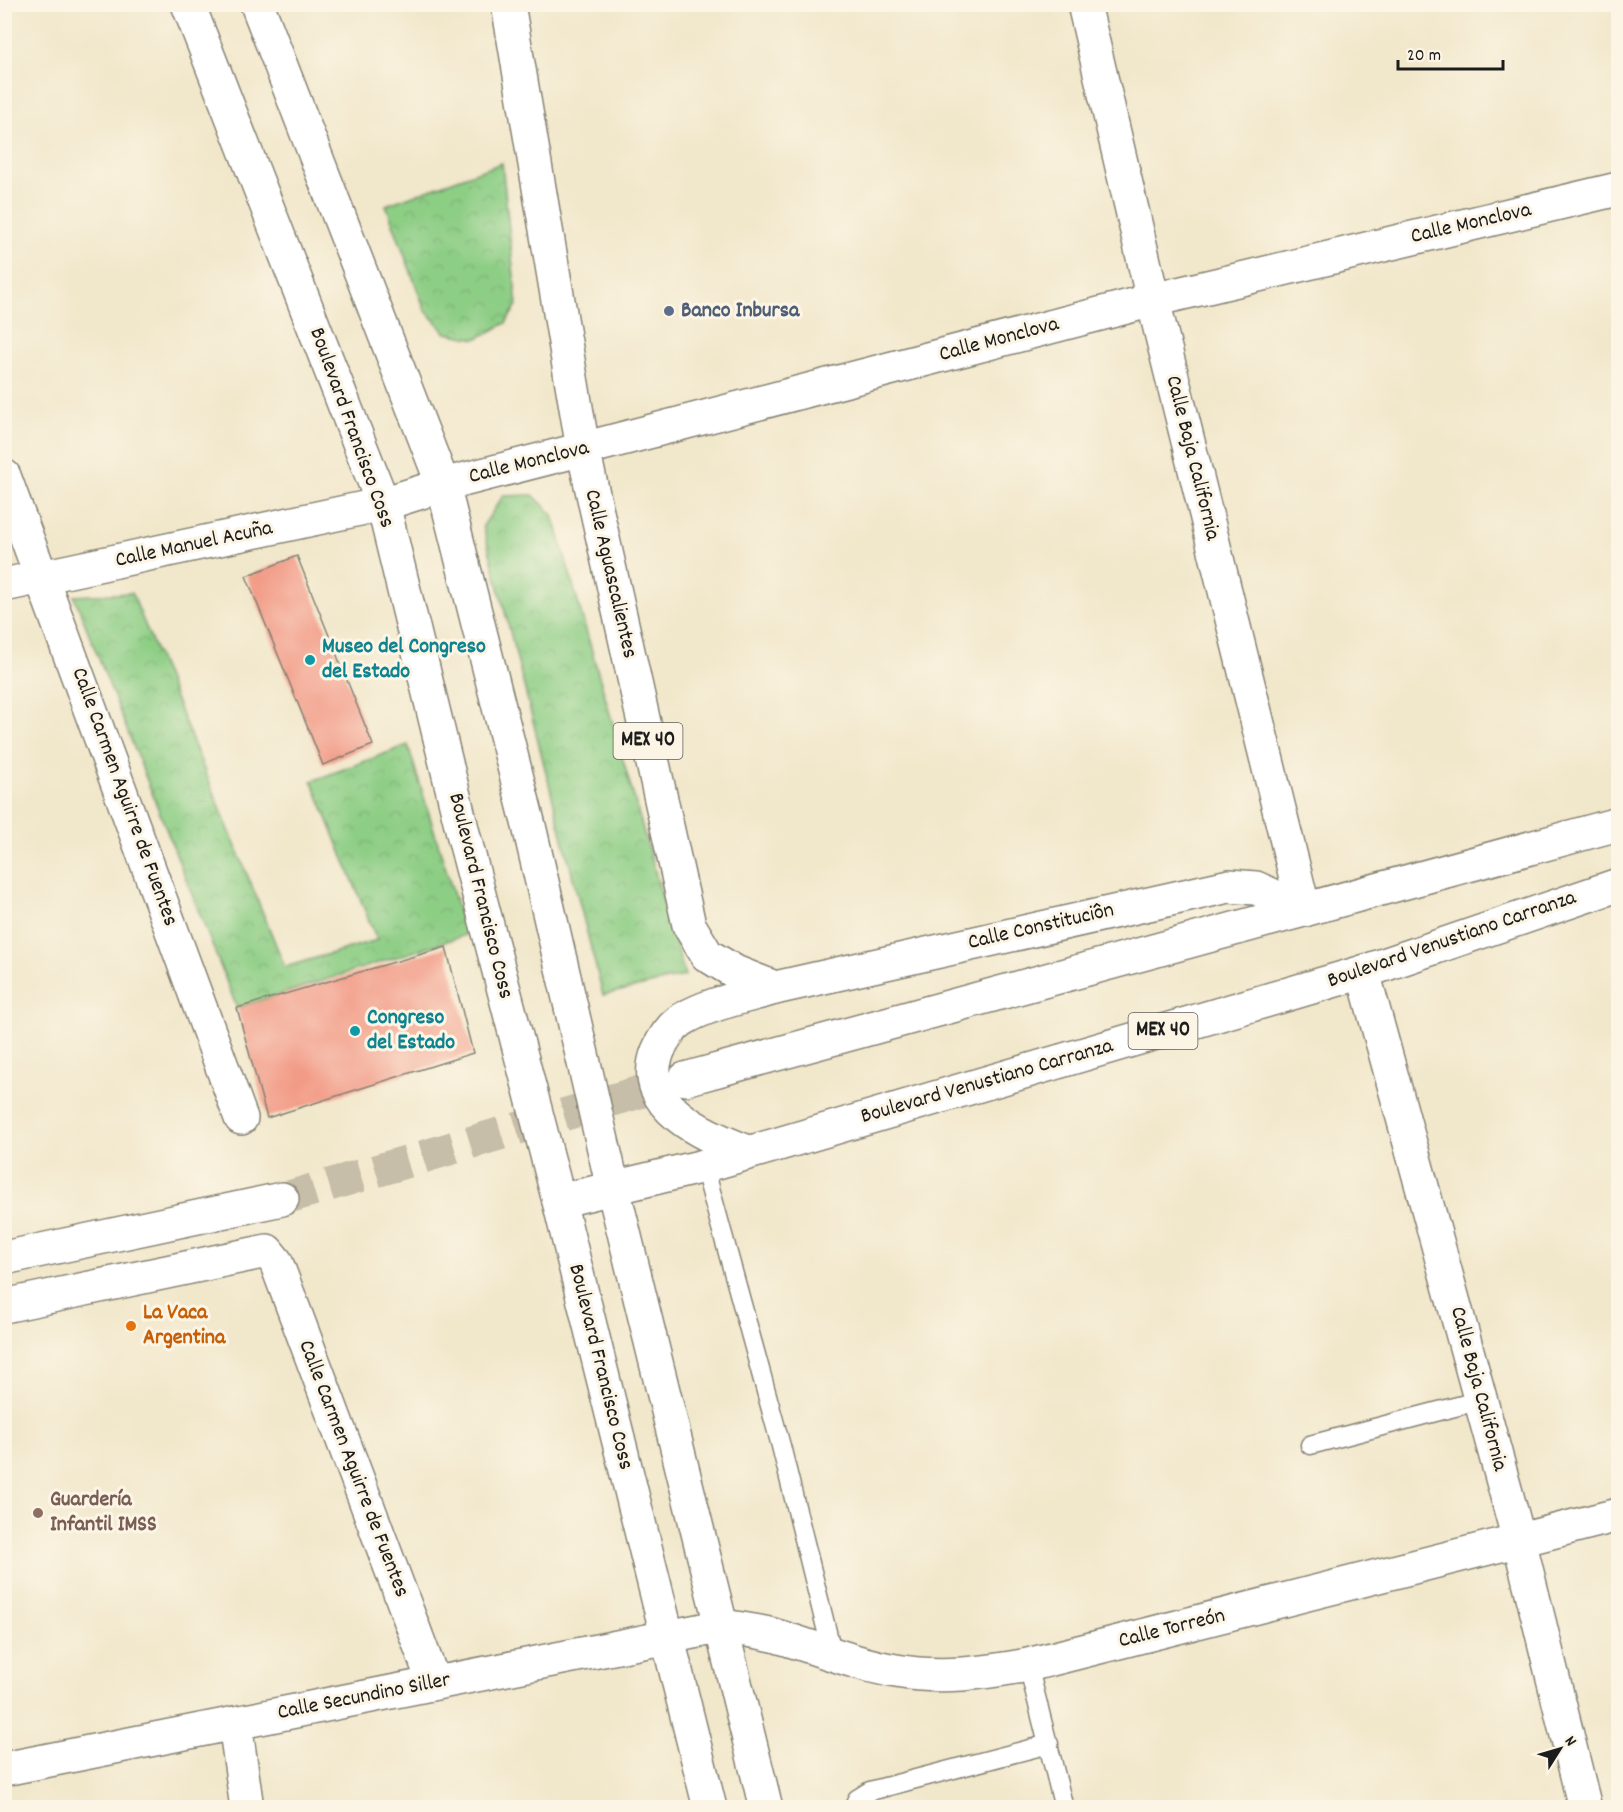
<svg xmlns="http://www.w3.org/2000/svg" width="1623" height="1812" viewBox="0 0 1623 1812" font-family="Dekko,sans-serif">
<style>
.park{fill:url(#park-crowns);stroke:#547550;stroke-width:1.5}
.building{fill:#f29c88}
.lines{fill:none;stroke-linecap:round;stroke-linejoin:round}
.primary-tunnel{stroke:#c6bea8;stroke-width:33;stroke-dasharray:33 16;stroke-linecap:butt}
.lane-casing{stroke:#868274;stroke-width:21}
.street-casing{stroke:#868274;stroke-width:36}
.primary-casing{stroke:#868274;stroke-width:36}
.lane{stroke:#fff;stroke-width:18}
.street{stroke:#fff;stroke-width:33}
.primary{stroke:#fff;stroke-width:33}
.service-dot{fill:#5c6f8a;stroke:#fcf5e5;stroke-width:2}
.culture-dot{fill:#0f9aa8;stroke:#fcf5e5;stroke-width:2}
.food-dot{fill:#e8710a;stroke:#fcf5e5;stroke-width:2}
.education-dot{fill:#8d6e63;stroke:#fcf5e5;stroke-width:2}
.labels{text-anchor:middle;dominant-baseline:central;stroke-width:6;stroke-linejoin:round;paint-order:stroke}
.shield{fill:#fcf5e5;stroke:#5f5d58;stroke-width:1.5}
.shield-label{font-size:21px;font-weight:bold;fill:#1c1c1c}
.street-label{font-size:22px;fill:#1c1c1c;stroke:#fcf5e5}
.service-label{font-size:22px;font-weight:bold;fill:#4e5e75;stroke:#fcf5e5;text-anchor:start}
.culture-label{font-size:22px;font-weight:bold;fill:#0d838f;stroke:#fcf5e5;text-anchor:start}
.food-label{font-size:22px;font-weight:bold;fill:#c56008;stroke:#fcf5e5;text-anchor:start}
.education-label{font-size:22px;font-weight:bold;fill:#785e54;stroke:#fcf5e5;text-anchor:start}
</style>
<defs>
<pattern id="park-crowns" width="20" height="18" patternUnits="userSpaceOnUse" patternTransform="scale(1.5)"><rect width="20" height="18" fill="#8dce85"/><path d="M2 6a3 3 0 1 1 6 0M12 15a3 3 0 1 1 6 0" fill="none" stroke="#79b072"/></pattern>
</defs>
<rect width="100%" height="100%" fill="#fcf5e5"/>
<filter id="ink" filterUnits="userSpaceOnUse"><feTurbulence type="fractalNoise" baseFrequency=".0167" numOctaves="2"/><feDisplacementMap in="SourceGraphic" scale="12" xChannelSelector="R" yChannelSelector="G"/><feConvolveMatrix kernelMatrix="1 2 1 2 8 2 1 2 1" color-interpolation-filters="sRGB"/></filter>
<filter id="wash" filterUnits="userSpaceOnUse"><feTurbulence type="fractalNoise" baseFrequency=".008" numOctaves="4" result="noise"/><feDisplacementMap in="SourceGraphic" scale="24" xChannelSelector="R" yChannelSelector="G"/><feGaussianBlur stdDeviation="1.35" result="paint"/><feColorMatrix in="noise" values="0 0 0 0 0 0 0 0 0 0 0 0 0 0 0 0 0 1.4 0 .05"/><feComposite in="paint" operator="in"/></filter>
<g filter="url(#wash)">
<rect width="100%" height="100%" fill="#f1e7cb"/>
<g class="park">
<path d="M502 163 517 305 506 323 476 339 446 333 425 310 386 205Z"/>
<path d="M533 495 553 515 685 976 603 995 483 526 503 496Z"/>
<path d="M132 593 285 967 377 940 312 781 408 745 466 935 237 1008 74 596Z"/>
</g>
<g id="blocks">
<g class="building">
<path d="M297 556 373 745 323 765 246 576Z"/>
<path d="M446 947 473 1053 267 1118 237 1008Z"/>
</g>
</g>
</g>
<g filter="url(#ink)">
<use href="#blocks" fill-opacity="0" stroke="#868274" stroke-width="1.5"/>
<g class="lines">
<path class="primary-tunnel" d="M282 1199 683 1079"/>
<g class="lane-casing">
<g id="lane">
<path d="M704 1166 781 1446 833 1656"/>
<path d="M1310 1445 1481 1400"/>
<path d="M1028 1665 1064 1808"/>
<path d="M853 1808 857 1799 870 1791 1049 1744"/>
</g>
</g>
<g class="street-casing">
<g id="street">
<path d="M508 4 583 449 1153 300 1618 189"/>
<path d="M1084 4 1153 300 1304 910"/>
<path d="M4 476 241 1118"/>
<path d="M4 585 383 504"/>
<path d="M1363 972 1519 1540 1585 1808"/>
<path d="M4 1306 267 1251 276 1262 434 1683"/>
<path d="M235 1723 247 1808"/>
<path d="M4 1769 723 1626C740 1629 757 1631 773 1635 815 1647 854 1664 896 1671 941 1679 984 1673 1028 1665L1618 1515"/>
</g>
</g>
<g class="primary-casing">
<g id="primary">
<path d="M188 4 383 504 464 837 559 1201 710 1808"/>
<path d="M257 4 443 485 529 826 613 1188 766 1808"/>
<path d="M383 504 443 485 583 449 689 925 707 955 735 972 775 988"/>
<path d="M685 1079 1618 824"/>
<path d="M748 1152C708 1137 635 1107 658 1051 663 1039 672 1026 683 1019 710 1003 745 997 775 988L1229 886 1256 888 1304 910"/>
<path d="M559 1201 704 1166 1363 972 1618 885"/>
<path d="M4 1258 282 1199"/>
</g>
</g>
<use href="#lane" class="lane"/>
<use href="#street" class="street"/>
<use href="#primary" class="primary"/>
</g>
</g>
<circle class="service-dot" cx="669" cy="311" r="6"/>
<g class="culture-dot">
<circle cx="310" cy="660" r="6"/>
<circle cx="355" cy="1031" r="6"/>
</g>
<circle class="food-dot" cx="131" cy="1326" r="6"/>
<circle class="education-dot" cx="38" cy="1513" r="6"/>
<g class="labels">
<g class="shield">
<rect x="613.5" y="723" width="69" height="36" rx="4.5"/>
<rect x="1128.5" y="1013" width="69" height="36" rx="4.5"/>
</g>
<g class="shield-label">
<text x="648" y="741">MEX 40</text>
<text x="1163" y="1031">MEX 40</text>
</g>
<g class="street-label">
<text transform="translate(1471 224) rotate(-13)">Calle Monclova</text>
<text transform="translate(999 340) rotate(-15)">Calle Monclova</text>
<text transform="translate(351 428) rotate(70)">Boulevard Francisco Coss</text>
<text transform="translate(1192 458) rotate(76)">Calle Baja California</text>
<text transform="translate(529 463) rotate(-14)">Calle Monclova</text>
<text transform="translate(194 545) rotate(-12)">Calle Manuel Acuña</text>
<text transform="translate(610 574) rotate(77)">Calle Aguascalientes</text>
<text transform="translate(124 797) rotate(70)">Calle Carmen Aguirre de Fuentes</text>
<text transform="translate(480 896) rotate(76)">Boulevard Francisco Coss</text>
<text transform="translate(1041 927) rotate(-13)">Calle Constituciôn</text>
<text transform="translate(1452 940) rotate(-19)">Boulevard Venustiano Carranza</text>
<text transform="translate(987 1082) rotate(-16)">Boulevard Venustiano Carranza</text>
<text transform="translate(600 1367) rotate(76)">Boulevard Francisco Coss</text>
<text transform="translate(1478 1389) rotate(75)">Calle Baja California</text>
<text transform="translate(353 1469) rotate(69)">Calle Carmen Aguirre de Fuentes</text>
<text transform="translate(1172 1629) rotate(-14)">Calle Torreón</text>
<text transform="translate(364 1697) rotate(-11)">Calle Secundino Siller</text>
</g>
<g class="service-label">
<text x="681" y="311">Banco Inbursa</text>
</g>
<g class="culture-label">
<text x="322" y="647">Museo del Congreso<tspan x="322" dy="25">del Estado</tspan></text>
<text x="367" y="1018">Congreso<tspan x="367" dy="25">del Estado</tspan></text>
</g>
<g class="food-label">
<text x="143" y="1313">La Vaca<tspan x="143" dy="25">Argentina</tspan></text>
</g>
<g class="education-label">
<text x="50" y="1500">Guardería<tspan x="50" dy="25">Infantil IMSS</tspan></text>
</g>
</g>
<rect width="1623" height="1812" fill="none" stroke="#fcf5e5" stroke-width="24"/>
<g transform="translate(1560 1749) rotate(53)" stroke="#fcf5e5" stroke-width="4.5" paint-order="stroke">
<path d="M0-4.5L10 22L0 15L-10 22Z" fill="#1c1c1c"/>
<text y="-9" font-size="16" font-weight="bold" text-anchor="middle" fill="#1c1c1c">N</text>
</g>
<path d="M1398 60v9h105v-9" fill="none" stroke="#1c1c1c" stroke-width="3"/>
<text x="1407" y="60" font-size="18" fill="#1c1c1c" stroke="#fcf5e5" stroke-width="4.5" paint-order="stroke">20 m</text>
</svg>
